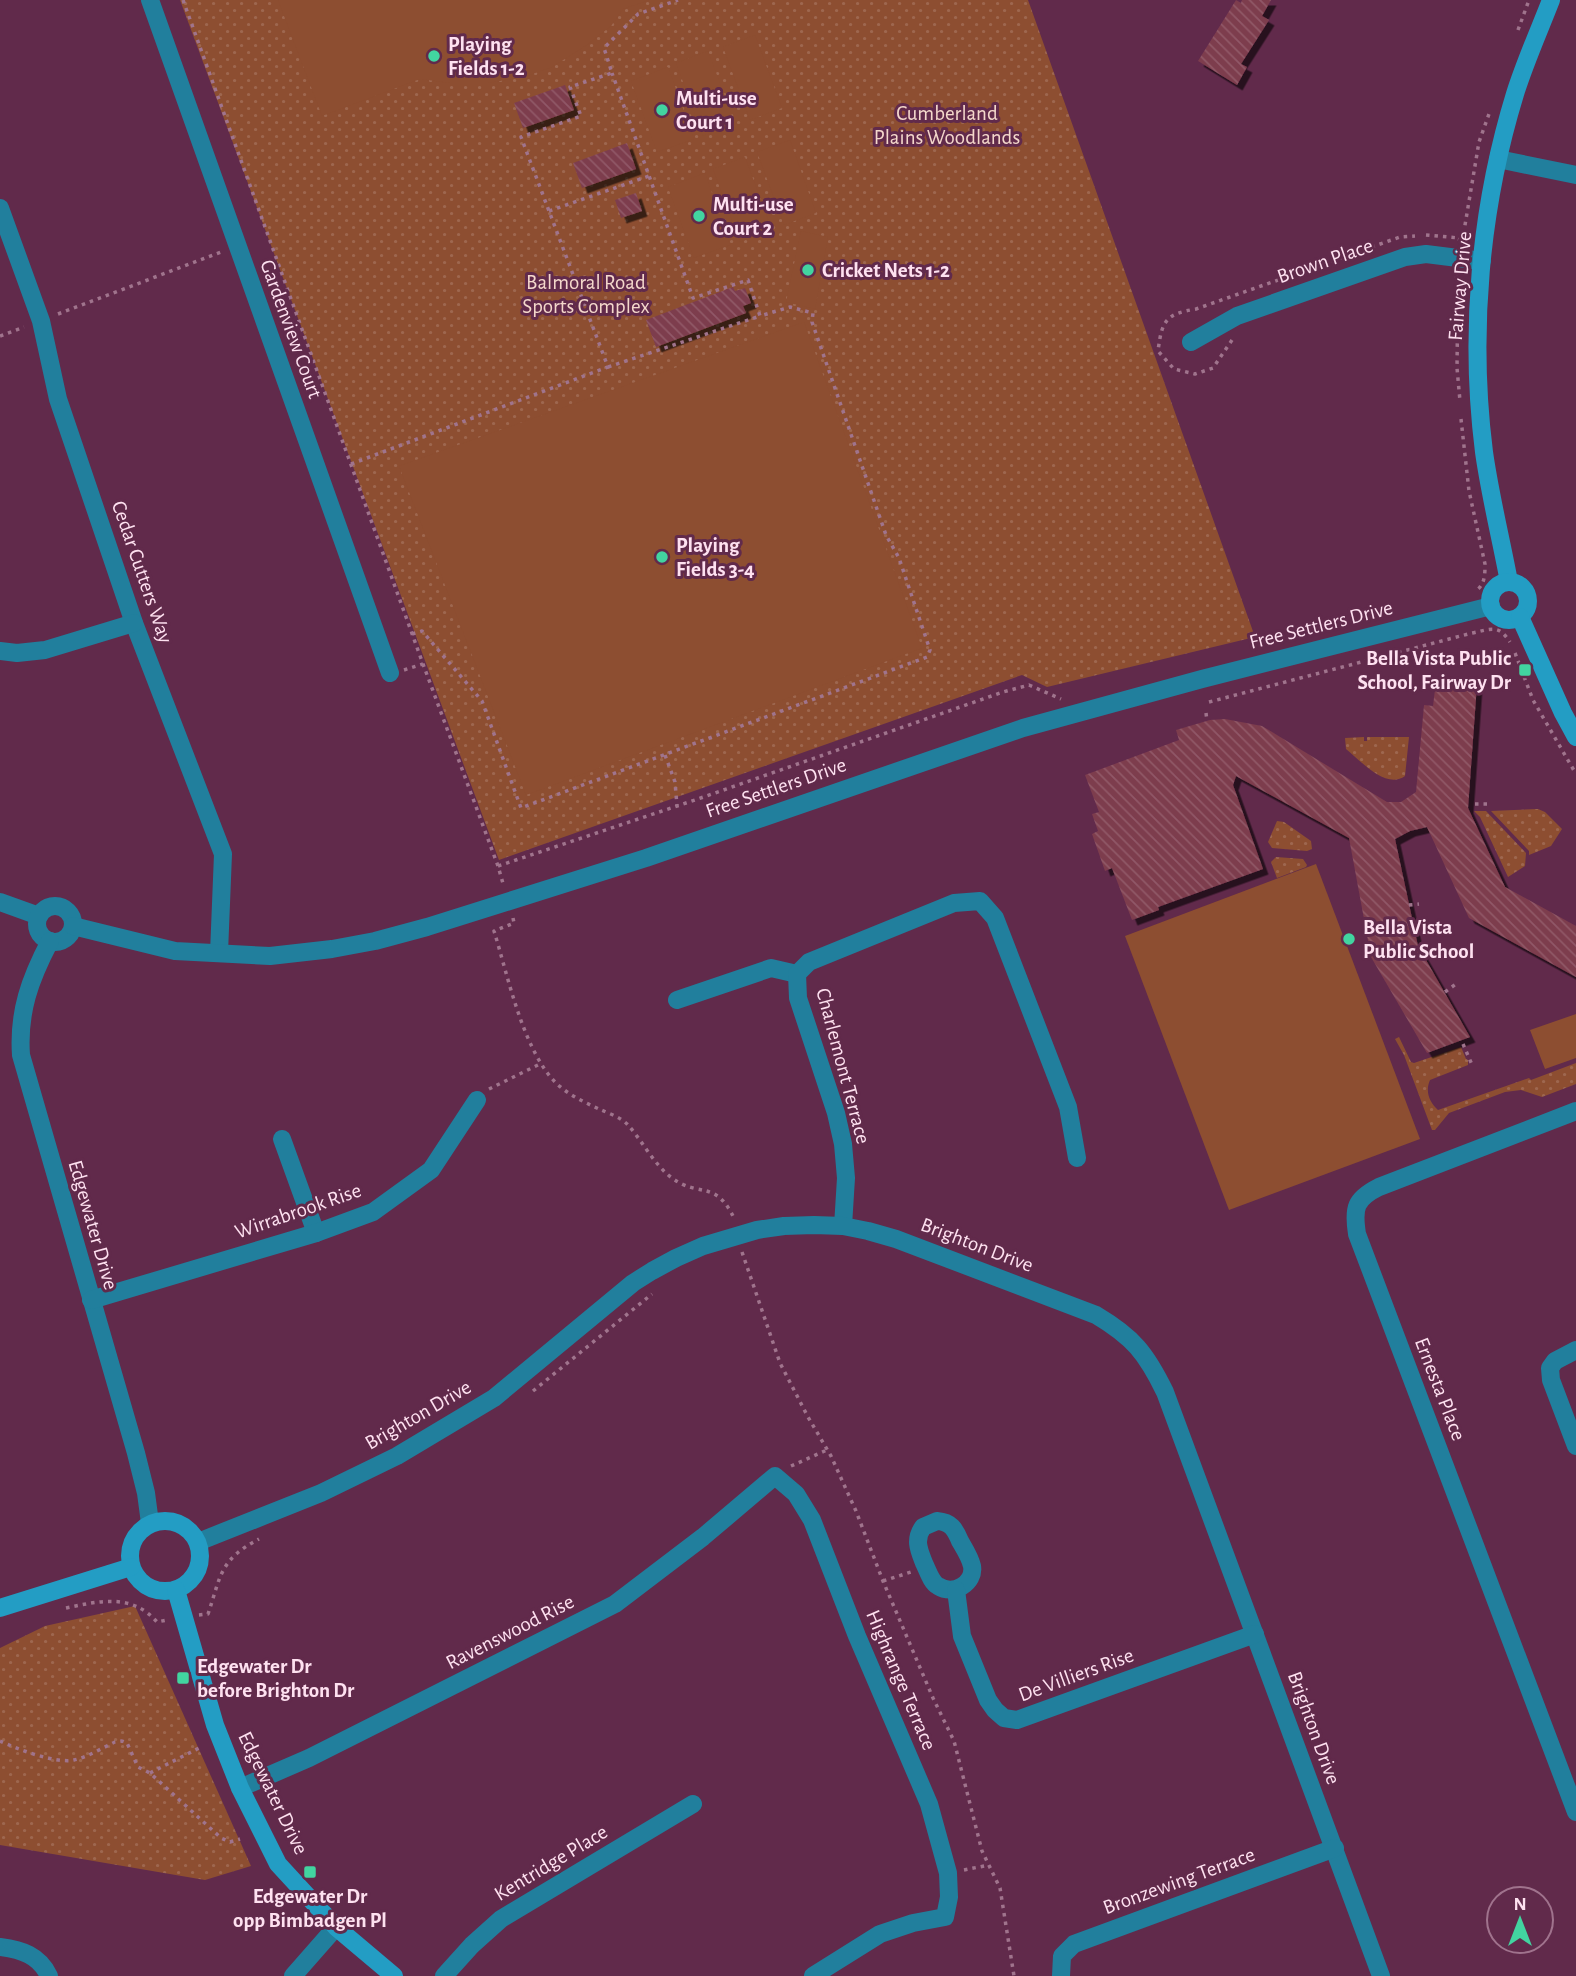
<svg xmlns="http://www.w3.org/2000/svg" width="1576" height="1976" viewBox="0 0 1576 1976" font-family="'Alegreya Sans',sans-serif">
<style>
.grass{fill:url(#grass-dots)}
.garden{fill:#8d4e31}
.building{fill:url(#building-back-hatch);filter:url(#shadow)}
.lines{fill:none;stroke-linecap:round;stroke-linejoin:round}
.path{stroke:#a0748d;stroke-width:3.5;stroke-dasharray:3.5 5;stroke-linecap:butt}
.street{stroke:#217f9d;stroke-width:18}
.secondary{stroke:#239dc4;stroke-width:18}
.poi-dot{fill:#42d4a0;stroke:#612a4b;stroke-width:2.5}
.labels{text-anchor:middle;dominant-baseline:central;stroke-width:6;stroke-linejoin:round;paint-order:stroke}
.poi-label{font-size:21px;font-weight:bold;fill:#fee1f0;stroke:#612a4b;text-anchor:start}
.park-label{font-size:21px;fill:#f4d8cb;stroke:#612a4b}
.street-label{font-size:21px;fill:#fee1f0;stroke:#612a4b}
</style>
<defs>
<pattern id="grass-dots" width="8" height="8" patternUnits="userSpaceOnUse" patternTransform="scale(1.75)"><rect width="8" height="8" fill="#8d4e31"/><path d="M2 2h.1M6 6h.1" fill="none" stroke="#9e674f" stroke-width="1.8" stroke-linecap="round"/></pattern>
<pattern id="building-back-hatch" width="6" height="6" patternUnits="userSpaceOnUse" patternTransform="scale(1.75)"><rect width="6" height="6" fill="#7d3c4d"/><path d="M-1 5l2 2M0 0l6 6M5-1l2 2" fill="none" stroke="#905867"/></pattern>
<filter id="shadow"><feDropShadow dx="5.5" dy="5.5" stdDeviation="0" flood-color="#0009"/></filter>
</defs>
<rect width="100%" height="100%" fill="#612a4b"/>
<g class="grass">
<path d="M180 0H1028L1255 637 1047 687 1022 675 499 860Z"/>
<path d="M1364 737V741H1367V737H1409L1405 776C1386 790 1361 761 1346 749L1345 738Z"/>
<path d="M1538 809 1545 812 1562 829 1551 846 1529 855V851L1491 811Z"/>
<path d="M1474 811H1486L1526 853 1525 866 1508 877 1480 817Z"/>
<path d="M1277 821 1284 822 1311 841 1312 849 1307 851 1272 848 1268 842Z"/>
<path d="M1276 857 1303 859 1307 865 1306 867 1277 878 1271 862Z"/>
<path d="M1399 1037 1411 1062 1414 1063 1461 1047 1466 1059 1468 1060V1065L1430 1080C1425 1091 1429 1102 1438 1110L1529 1078 1531 1080 1576 1063V1084L1542 1097 1521 1090 1505 1092 1449 1113 1435 1130H1432L1404 1055 1395 1039Z"/>
<path d="M135 1606 251 1866 205 1880 0 1845V1648L45 1626Z"/>
</g>
<g class="garden">
<path d="M278 0H649L623 9 611 26 587 45 552 67 524 77 488 83H450L420 79 322 116Z"/>
<path d="M755 35 782 108 750 120 723 47Z"/>
<path d="M708 51 735 124 703 136 676 63Z"/>
<path d="M668 67 694 139 657 152 631 81Z"/>
<path d="M790 140 816 213 784 225 757 152Z"/>
<path d="M745 157 772 230 740 242 713 169Z"/>
<path d="M705 173 730 245 694 258 668 187Z"/>
<path d="M801 231 828 237 815 309 786 302Z"/>
<path d="M804 322 922 648 526 795 399 466Z"/>
<path d="M1316 864 1420 1139 1229 1210 1125 936Z"/>
<path d="M1576 1014V1058L1545 1069 1530 1030Z"/>
</g>
<g class="building">
<path d="M1236 0 1241 3 1242 0H1271L1262 16 1269 20 1241 64 1247 67 1237 85 1198 61Z"/>
<path d="M565 85 574 110 523 128 514 103Z"/>
<path d="M627 143 636 169 582 188 573 163Z"/>
<path d="M636 193 642 211 621 218 615 200Z"/>
<path d="M733 287 735 291 745 288 751 303 743 306 746 313 656 347 646 320Z"/>
<path d="M1436 681 1477 684 1468 808 1505 887 1576 926V977L1469 918 1427 827 1410 831 1395 839 1418 946 1470 1037 1427 1053 1371 957 1349 838 1236 776 1233 785 1263 869 1158 907 1159 910 1132 920 1112 868 1105 871 1092 834 1098 831 1092 814 1099 812 1085 775 1179 740 1176 730 1210 720 1225 719 1262 726 1387 802H1401L1416 792 1424 705 1433 706Z"/>
</g>
<g class="lines">
<g class="path">
<path d="M183 0 423 664 498 866 504 887"/>
<path d="M1518 30 1529 0"/>
<path d="M549 211 649 176"/>
<path d="M1426 235 1459 238"/>
<path d="M1459 241 1464 231 1479 142 1489 114"/>
<path d="M1456 276 1458 279 1457 368 1460 401"/>
<path d="M58 314 221 252"/>
<path d="M0 336 24 327"/>
<path d="M1232 340 1213 368 1195 374 1174 369 1158 351C1162 321 1165 314 1196 309L1400 237 1415 236"/>
<path d="M608 367 760 316"/>
<path d="M1461 419 1469 491 1485 564C1485 574 1485 586 1475 591"/>
<path d="M351 464 608 367 521 137 581 116 570 87 612 73 604 48 638 14 678 0"/>
<path d="M412 634 422 631 482 701 521 808 927 657 930 650 899 558 886 535 812 322 813 313 790 307 760 316 748 280 693 298 612 73"/>
<path d="M1515 653 1533 700 1576 774"/>
<path d="M404 670 423 664"/>
<path d="M1209 702 1472 633C1492 629 1498 624 1510 642"/>
<path d="M1206 713 1207 721"/>
<path d="M665 755 675 782 677 806"/>
<path d="M1475 804H1488"/>
<path d="M498 866 695 800 1003 692 1029 685 1061 699"/>
<path d="M1409 905 1419 904"/>
<path d="M513 918 514 923 494 931C508 976 523 1051 557 1084 569 1095 584 1102 599 1109 608 1113 620 1117 627 1124 642 1140 654 1165 672 1178 701 1199 715 1178 735 1220"/>
<path d="M1424 956 1435 950"/>
<path d="M1445 992 1456 984"/>
<path d="M1463 1044 1473 1067"/>
<path d="M489 1089 540 1064"/>
<path d="M742 1252 780 1363 808 1417 831 1456 856 1511 883 1581 933 1698 954 1741 982 1851 1000 1888 1014 1976"/>
<path d="M533 1391 652 1294"/>
<path d="M791 1466 827 1450"/>
<path d="M883 1581 911 1572"/>
<path d="M66 1608C99 1601 132 1593 157 1622L167 1620"/>
<path d="M199 1615 208 1614C221 1576 219 1560 259 1539"/>
<path d="M0 1741C17 1749 56 1764 74 1760 88 1757 102 1748 115 1742L122 1741 127 1743 138 1767 150 1773 221 1838 230 1842 240 1839"/>
<path d="M150 1773 199 1748"/>
<path d="M964 1870 989 1865"/>
</g>
<g class="street">
<path d="M150 0 390 673"/>
<path d="M1498 159 1576 175"/>
<path d="M0 208 41 321 58 399 134 623 223 854 219 953"/>
<path d="M1191 342 1237 316 1405 257 1426 254 1482 261"/>
<path d="M0 651 17 653 45 650 134 623"/>
<path d="M0 902 39 916"/>
<circle cx="55" cy="924" r="18"/>
<path d="M73 926 175 951 270 956 332 949 375 941 427 927 646 858 1023 728 1202 679 1491 606"/>
<path d="M50 941C30 979 18 1012 21 1055L136 1453 146 1493 150 1523"/>
<path d="M677 1000 771 968 797 974"/>
<path d="M1576 1111 1379 1187C1355 1199 1353 1208 1357 1234L1576 1812"/>
<path d="M282 1139 316 1233"/>
<path d="M843 1226 846 1178 843 1144 836 1113 798 998 797 974 809 962 954 903 980 901 995 918 1068 1107 1077 1158"/>
<path d="M91 1300 316 1233 373 1212 431 1170 477 1100"/>
<path d="M1576 1350 1555 1361 1550 1368 1551 1380 1576 1446"/>
<path d="M937 1521C951 1522 955 1529 960 1541 964 1548 970 1557 972 1566 975 1583 954 1596 938 1586 931 1582 928 1571 924 1563 919 1550 914 1540 923 1527Z"/>
<path d="M198 1542 321 1493 397 1456 494 1398 633 1283 652 1271 676 1258 703 1246 757 1230 784 1226 814 1225 843 1226 868 1231 896 1239 1096 1315C1133 1337 1146 1353 1165 1392L1381 1976"/>
<path d="M956 1590 962 1636 988 1700 995 1710 1004 1718 1017 1720 1255 1634"/>
<path d="M240 1788 309 1758 615 1604 703 1537 775 1476 796 1494 812 1520 857 1636 929 1804 948 1873 949 1897 945 1917 913 1923 880 1934 813 1976"/>
<path d="M0 1947C22 1950 39 1955 49 1976"/>
<path d="M293 1976 336 1927"/>
<path d="M444 1976 472 1945 501 1919 693 1804"/>
<path d="M1061 1976 1062 1956 1074 1944 1335 1848"/>
</g>
<g class="secondary">
<path d="M1509 582C1501 539 1490 495 1484 452 1469 333 1480 208 1515 94 1525 62 1539 31 1551 0"/>
<circle cx="1509" cy="601" r="19"/>
<path d="M1520 617 1563 713 1576 737"/>
<circle cx="165" cy="1556" r="35"/>
<path d="M176 1590 215 1725 240 1788 278 1864 336 1927 394 1976"/>
<path d="M0 1608 131 1567"/>
</g>
</g>
<g class="poi-dot">
<circle cx="434" cy="56" r="7"/>
<circle cx="662" cy="110" r="7"/>
<circle cx="699" cy="216" r="7"/>
<circle cx="808" cy="270" r="7"/>
<circle cx="662" cy="557" r="7"/>
<rect x="1518" y="663" width="14" height="14" rx="3.5"/>
<circle cx="1349" cy="939" r="7"/>
<rect x="176" y="1671" width="14" height="14" rx="3.5"/>
<rect x="303" y="1865" width="14" height="14" rx="3.5"/>
</g>
<g class="labels">
<g class="poi-label">
<text x="448" y="44">Playing<tspan x="448" dy="24">Fields 1-2</tspan></text>
<text x="676" y="98">Multi-use<tspan x="676" dy="24">Court 1</tspan></text>
<text x="713" y="204">Multi-use<tspan x="713" dy="24">Court 2</tspan></text>
<text x="822" y="270">Cricket Nets 1-2</text>
<text x="676" y="545">Playing<tspan x="676" dy="24">Fields 3-4</tspan></text>
<text x="1511" y="658" text-anchor="end">Bella Vista Public<tspan x="1511" dy="24">School, Fairway Dr</tspan></text>
<text x="1363" y="927">Bella Vista<tspan x="1363" dy="24">Public School</tspan></text>
<text x="197" y="1666">Edgewater Dr<tspan x="197" dy="24">before Brighton Dr</tspan></text>
<text x="310" y="1896" text-anchor="middle">Edgewater Dr<tspan x="310" dy="24">opp Bimbadgen Pl</tspan></text>
</g>
<g class="park-label">
<text x="947" y="113">Cumberland<tspan x="947" dy="24">Plains Woodlands</tspan></text>
<text x="586" y="282">Balmoral Road<tspan x="586" dy="24">Sports Complex</tspan></text>
</g>
<g class="street-label">
<text transform="translate(1325 261) rotate(-19)">Brown Place</text>
<text transform="translate(1460 286) rotate(-85)">Fairway Drive</text>
<text transform="translate(291 329) rotate(70)">Gardenview Court</text>
<text transform="translate(142 572) rotate(71)">Cedar Cutters Way</text>
<text transform="translate(1321 625) rotate(-14)">Free Settlers Drive</text>
<text transform="translate(776 788) rotate(-19)">Free Settlers Drive</text>
<text transform="translate(843 1066) rotate(75)">Charlemont Terrace</text>
<text transform="translate(298 1211) rotate(-19)">Wirrabrook Rise</text>
<text transform="translate(93 1225) rotate(74)">Edgewater Drive</text>
<text transform="translate(977 1245) rotate(21)">Brighton Drive</text>
<text transform="translate(1440 1389) rotate(69)">Ernesta Place</text>
<text transform="translate(418 1415) rotate(-30)">Brighton Drive</text>
<text transform="translate(510 1632) rotate(-27)">Ravenswood Rise</text>
<text transform="translate(1076 1675) rotate(-20)">De Villiers Rise</text>
<text transform="translate(901 1680) rotate(67)">Highrange Terrace</text>
<text transform="translate(1314 1728) rotate(70)">Brighton Drive</text>
<text transform="translate(273 1793) rotate(64)">Edgewater Drive</text>
<text transform="translate(551 1863) rotate(-31)">Kentridge Place</text>
<text transform="translate(1179 1881) rotate(-20)">Bronzewing Terrace</text>
</g>
</g>
<g transform="translate(1520 1920)"><circle r="33" fill="#612a4b" stroke="#a0738d" stroke-width="2"/>
<path d="M0-5L12 26L0 18L-12 26Z" fill="#42d4a0"/>
<text y="-10" font-size="19" font-weight="bold" text-anchor="middle" fill="#fee1f0">N</text>
</g>
</svg>
